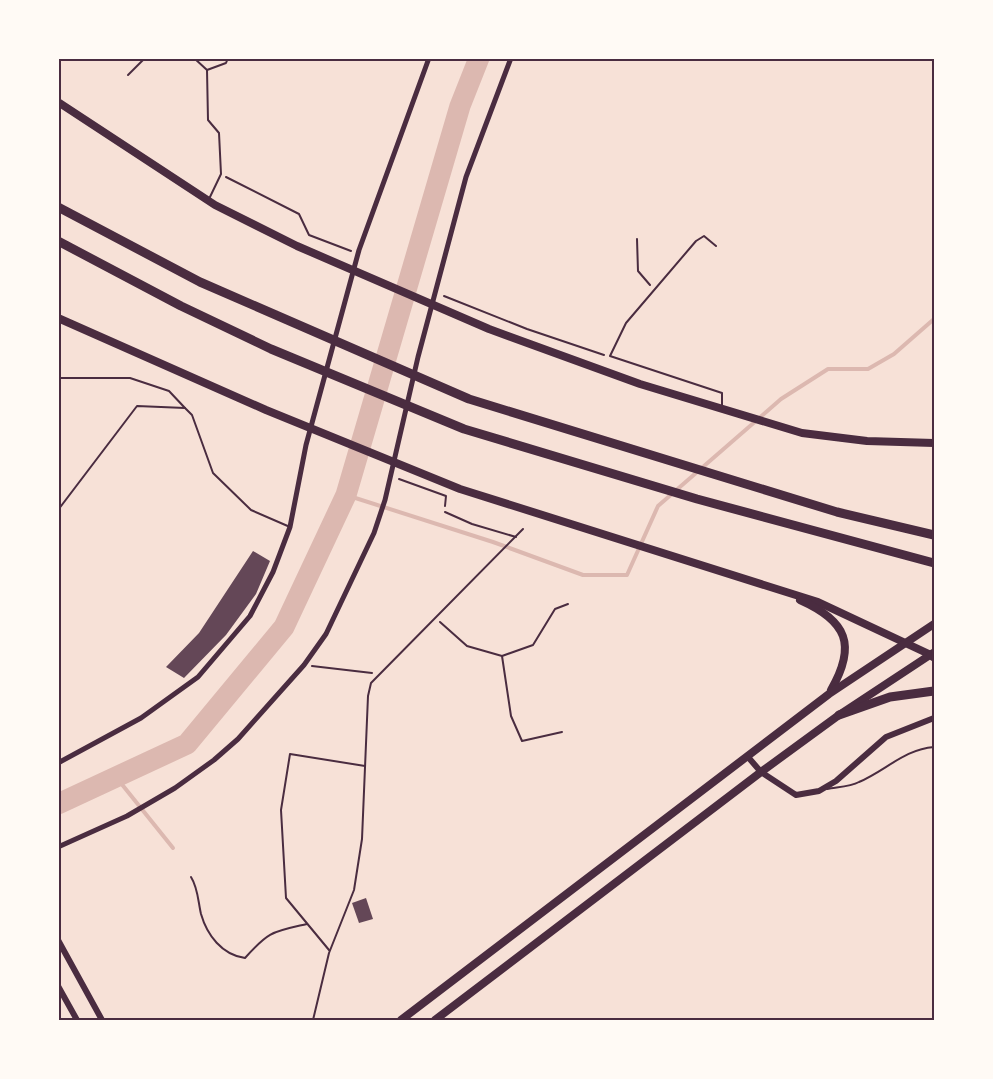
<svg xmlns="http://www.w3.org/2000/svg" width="993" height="1079" viewBox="0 0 993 1079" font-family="'Archivo Narrow',sans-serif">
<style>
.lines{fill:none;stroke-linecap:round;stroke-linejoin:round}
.stream{stroke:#dcb8b0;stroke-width:4}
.river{stroke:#dcb8b0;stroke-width:21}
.building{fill:#644757}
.path{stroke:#4a2c40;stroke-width:2}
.service{stroke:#4a2c40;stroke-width:2}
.minor{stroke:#4a2c40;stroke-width:5}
.tertiary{stroke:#4a2c40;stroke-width:6}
.primary{stroke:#4a2c40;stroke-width:8}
.motorway{stroke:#4a2c40;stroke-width:9}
.neatline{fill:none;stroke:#4a2c40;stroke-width:2}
</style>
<rect width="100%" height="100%" fill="#f7e1d7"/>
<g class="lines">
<g class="stream">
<path d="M346 495 493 542 583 575H627L658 506 781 399 828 369H868L894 354 934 319"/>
<path d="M116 777 173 848"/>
</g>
<path class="river" d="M58 804 187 744 284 627 346 495 460 106 479 58"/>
</g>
<g class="building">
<path d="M253 551 270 561 256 594 226 635 184 678 166 667 199 633Z"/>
<path d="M366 898 373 919 359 923 352 903Z"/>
</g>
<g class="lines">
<g class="path">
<path d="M226 177 299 214 309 235 351 251"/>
<path d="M637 239 638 271 650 285"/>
<path d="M444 296 527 329 604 355"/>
<path d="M399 479 446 496 445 506"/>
<path d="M440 622 467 646 502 656 511 716 522 741 562 732"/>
<path d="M502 656 533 645 555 609 568 604"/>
<path d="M312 666 372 673"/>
</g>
<g class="service">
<path d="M194 58 207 70"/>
<path d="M207 70 208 120 219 133 221 174 209 199"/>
<path d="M207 70 226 63 228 58"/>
<path d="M128 75 145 58"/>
<path d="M716 246 704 236 696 241 626 323 610 356 722 393V405"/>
<path d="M58 378H130L169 391 185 408"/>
<path d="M58 510 137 406 185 408 192 415 213 473 251 510 290 527"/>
<path d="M445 512 472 524 516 537"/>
<path d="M827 789C837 787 850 787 859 782 885 771 905 749 934 747"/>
<path d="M191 877C198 888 198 901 201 914 207 935 222 955 245 958 269 931 272 932 307 924"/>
<path d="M329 950 286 898 281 810 290 754 365 766"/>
<path d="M313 1020 329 953 354 890 362 839 368 696 371 683 523 529"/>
</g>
<g class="minor">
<path d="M58 763 141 718 198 677 250 616 273 572 290 527 306 445 359 250 429 58"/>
<path d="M58 847 127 816 175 788 214 760 238 739 304 665 326 634 374 533 385 500 418 357 466 177 511 58"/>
</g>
<g class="tertiary">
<path d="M748 757 761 772 796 795 819 791 836 781 886 737 934 718"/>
<path d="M58 940 102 1020"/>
<path d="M58 986 77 1020"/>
</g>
<g class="primary">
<path d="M58 102 215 205 297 246 489 329 640 384 802 433 867 441 934 443"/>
<path d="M58 318 266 410 460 489 818 602 931 655"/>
<path d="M800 600C847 621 857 645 831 690"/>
<path d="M401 1020 829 694 934 624"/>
<path d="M435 1020 761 772 839 715 933 653"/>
</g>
<g class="motorway">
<path d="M58 207 200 282 469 399 837 512 934 535"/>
<path d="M58 241 181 306 271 349 464 429 697 499 934 563"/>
<path d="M931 655 934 657"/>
<path d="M839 715 890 697 934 691"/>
</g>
</g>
<rect width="993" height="1079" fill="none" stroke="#fffaf5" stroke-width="120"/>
<rect x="60" y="60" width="873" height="959" class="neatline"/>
</svg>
